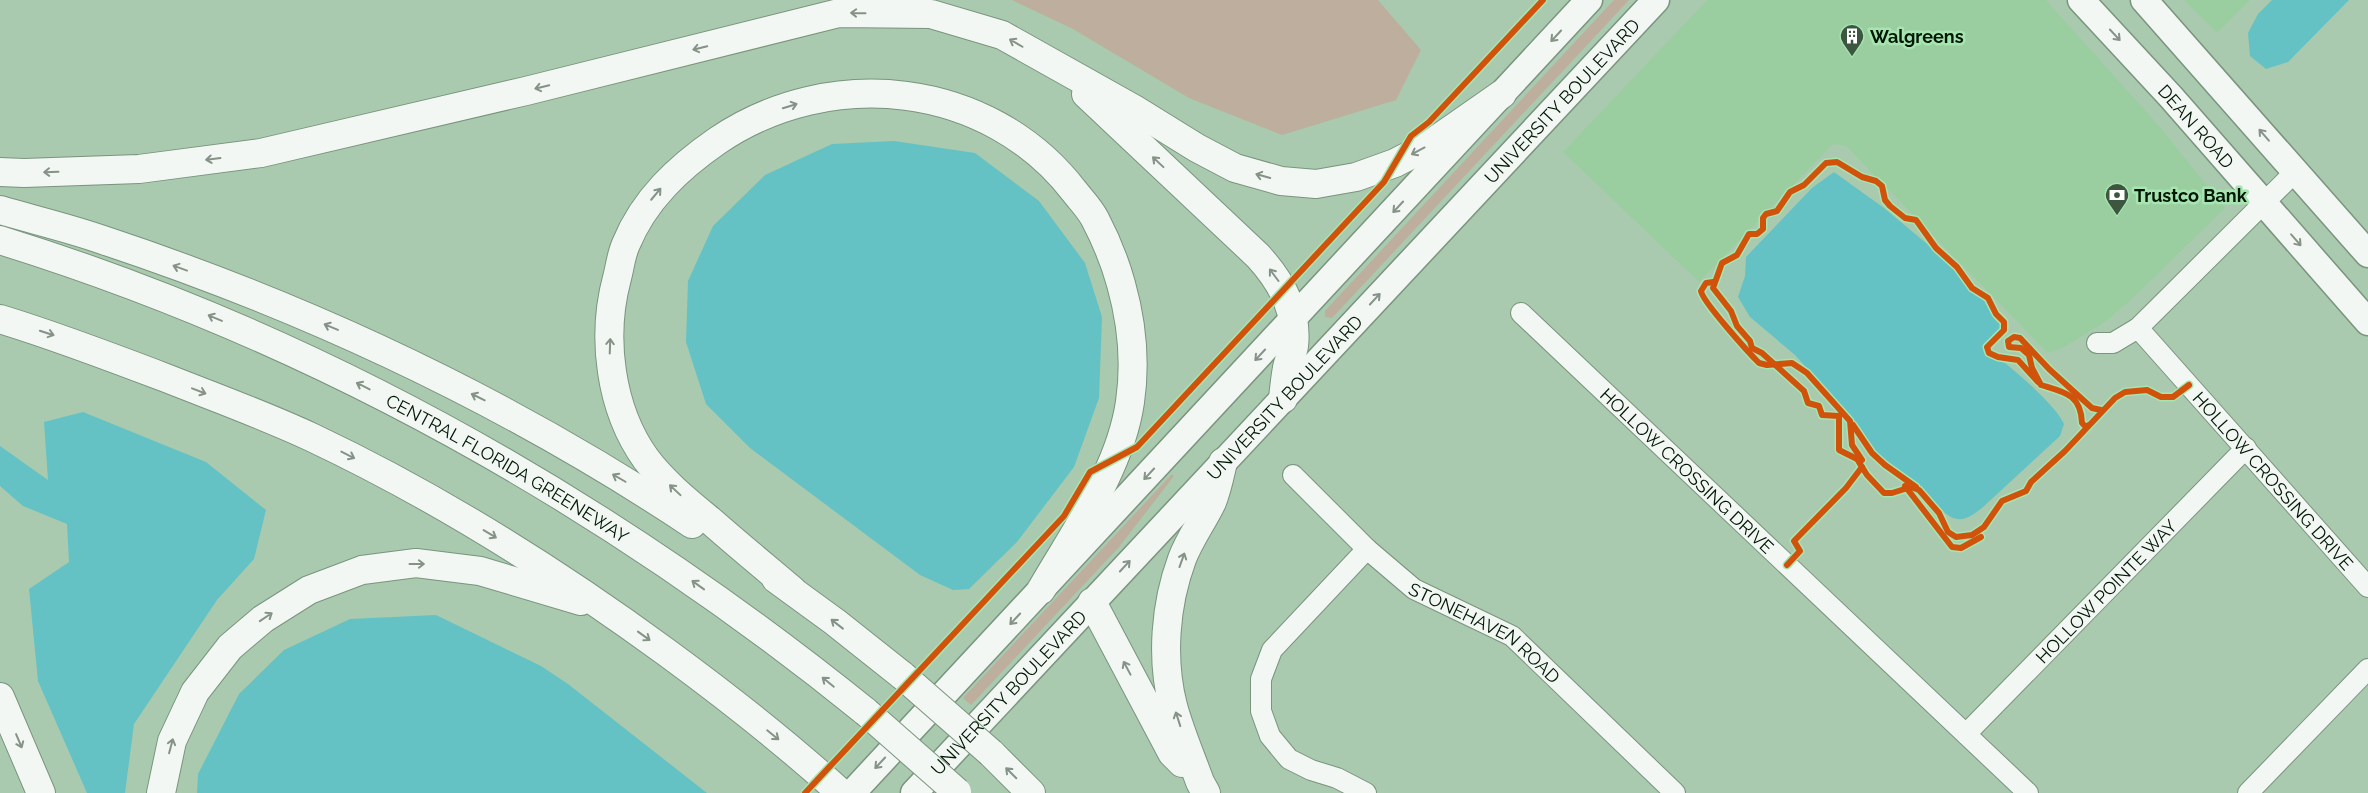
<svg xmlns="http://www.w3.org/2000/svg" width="2368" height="793" viewBox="0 0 2368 793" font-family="Raleway,sans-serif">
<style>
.built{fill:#9acea1}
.green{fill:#bdae9d}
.water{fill:#64c2c5}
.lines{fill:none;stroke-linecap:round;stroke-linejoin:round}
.minor-casing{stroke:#7a947e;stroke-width:22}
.major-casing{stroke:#7a947e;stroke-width:29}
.highway-casing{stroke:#7a947e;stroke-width:30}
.minor{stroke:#f2f7f3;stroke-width:20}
.major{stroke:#f2f7f3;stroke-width:26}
.highway{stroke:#f2f7f3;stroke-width:28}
.highway-bridge-casing{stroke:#7a947e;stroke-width:30;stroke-linecap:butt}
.highway-bridge{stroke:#f2f7f3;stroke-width:28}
.cycleway-casing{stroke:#a7e5b0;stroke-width:9}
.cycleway{stroke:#d1520b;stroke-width:6}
.oneway{stroke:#869288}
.labels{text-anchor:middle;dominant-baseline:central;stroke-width:5;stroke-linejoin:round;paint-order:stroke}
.poi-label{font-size:18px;font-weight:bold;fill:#011705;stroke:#a7e5b0;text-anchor:start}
.street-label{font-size:18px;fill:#011705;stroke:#a7e5b0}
</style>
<rect width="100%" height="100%" fill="#a9caae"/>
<g class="built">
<path d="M1707 0H2046L2160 127 2225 208 2130 301 2102 324 2064 347 2048 353 1846 146 1833 144 1699 282 1563 152Z"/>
<path d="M2184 0H2250L2217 33Z"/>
</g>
<g class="green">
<path d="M1012 0H1378L1421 50 1396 100 1282 135 1189 98 1073 29Z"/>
<path d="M1614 0H1629L1332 318 1325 317V311Z"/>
<path d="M1172 474 1174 476 1119 547 971 705 963 698Z"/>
</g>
<g class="water">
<path d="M2272 0H2349L2288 62 2266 69 2250 56 2248 33 2258 14Z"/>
<path d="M894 141 975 153 1039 201 1085 263 1102 317 1099 398 1074 467 1017 542 969 589 953 590 920 575 750 448 706 404 686 342 688 281 713 226 765 175 832 144Z"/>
<path d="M1834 172 1884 208 1945 259 1954 267 1972 291 1989 304 2004 326 1987 344 1986 350C1990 357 1999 358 2005 363 2020 375 2057 407 2064 424L2060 436 1982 508C1969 518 1960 524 1946 514L1905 474 1878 456 1867 444 1851 418 1795 355 1750 317 1738 297 1745 276 1746 257 1812 188Z"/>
<path d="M83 412 206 462 266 510 254 559 217 600 134 724 125 793H87L38 681 29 589 69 562 67 524 23 506 0 486V446L48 480 44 422Z"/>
<path d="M436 615 541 666 568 684 707 793H197L198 774 239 694 284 650 350 619Z"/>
</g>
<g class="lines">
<g class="minor-casing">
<g id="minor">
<path id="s1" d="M1521 313 2028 793"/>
<path id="s2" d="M2138 328 2368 587"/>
<path d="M2097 343H2113L2138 328 2296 171"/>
<path id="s3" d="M1293 475 1367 549 1414 589 1512 636 1675 793"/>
<path id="s4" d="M1966 734 2246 448"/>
<path d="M1366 793 1337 778 1311 770 1289 759 1270 736 1261 711V679L1272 650 1367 549"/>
<path d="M2248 793 2368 669"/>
</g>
</g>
<g class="major-casing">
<g id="major">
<path id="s5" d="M2081 0 2171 97 2368 322"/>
<path d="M2144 0 2368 254"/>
<path d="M852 793 1589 0"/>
<path id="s6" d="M914 793 1656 0"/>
</g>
</g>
<g class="highway-casing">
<g id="highway">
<path d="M1086 94 1258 256C1281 281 1298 311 1294 346 1293 354 1288 360 1287 368 1285 378 1284 389 1283 399"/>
<path d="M0 172 24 173 139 169 261 153 526 91 839 13 931 14 1002 35 1134 109 1197 148 1235 168 1281 181 1316 184 1356 177 1395 163 1426 147 1502 94"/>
<path d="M0 210C34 220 69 228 103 240 311 309 510 403 692 524"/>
<path id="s7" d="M0 240C319 339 607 503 866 712"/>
<path d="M0 319C56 336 111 357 166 378 214 397 264 415 311 437 436 496 554 570 666 652 726 696 786 743 841 793"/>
<path d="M776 579 835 622 903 676"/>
<path d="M792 590C765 567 738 545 712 522 689 503 664 483 646 459 610 409 601 337 617 278 620 267 621 255 626 244 644 200 678 168 717 141 830 64 989 81 1074 191 1081 200 1090 209 1095 219 1106 240 1115 262 1121 284 1132 323 1136 361 1130 402 1120 470 1075 531 1041 590"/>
<path d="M1092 602 1172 753 1182 763"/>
<path d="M0 697 41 793"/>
<path d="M991 753 1031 793"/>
<path d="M161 793 172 741 195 692 230 647 263 619 309 590 362 570 416 563 480 571 581 601"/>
<path d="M1206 793 1200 782C1191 757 1180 732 1173 706 1161 659 1165 605 1182 559 1190 538 1203 521 1212 502 1217 490 1220 475 1223 462"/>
</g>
</g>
<use href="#minor" class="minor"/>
<use href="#major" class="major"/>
<use href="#highway" class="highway"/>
<g class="highway-bridge-casing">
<g id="highway-bridge">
<path d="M903 676 991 753"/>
<path d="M866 712 957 792"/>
</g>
</g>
<use href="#highway-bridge" class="highway-bridge"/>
<g class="cycleway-casing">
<g id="cycleway">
<path d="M1713 282 1706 283 1701 291C1702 301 1749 353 1759 363L1767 365 1792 363 1807 373 1850 421 1852 445 1862 460"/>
<path d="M2038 382 2018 360 1998 357 1989 353 1987 347 2004 330V322L1996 314 1988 298 1972 288 1957 267 1936 248 1916 220 1905 218 1890 206 1885 200 1882 186 1876 181 1862 177 1837 162 1826 163 1804 185 1790 192 1777 211 1766 214 1763 218V229L1757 234H1749L1737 255 1722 263 1713 288 1731 311 1737 326 1750 341 1752 348 1762 353 1804 391 1808 403 1819 406 1822 415 1839 416V450L1857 459 1867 475 1884 493H1892L1911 487 1919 490 1939 513 1948 532 1956 537 1972 535 1984 527 2002 501 2026 491 2031 482 2065 451 2115 398 2125 392 2147 390 2161 397H2173L2189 385"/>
<path d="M1853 425 1872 453 1885 465 1916 487"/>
<path d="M2089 425 2086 427 2082 423C2081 394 2064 392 2041 385L2032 368 2029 355 2021 348 2009 347 2008 341 2014 337 2020 338 2049 369 2092 408 2101 410"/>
<path d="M1905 486 1952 547 1961 548 1981 537"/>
<path d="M1787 565 1800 551 1794 541 1846 488 1862 467"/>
<path d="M805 793 1064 516 1090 472 1137 447 1384 182 1411 136 1429 122 1543 0"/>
</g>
</g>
<use href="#cycleway" class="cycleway"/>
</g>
<defs><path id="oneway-shaft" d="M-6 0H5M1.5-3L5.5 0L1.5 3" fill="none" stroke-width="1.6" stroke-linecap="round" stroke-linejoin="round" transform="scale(1.25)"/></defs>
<g class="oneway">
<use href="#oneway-shaft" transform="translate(858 13) rotate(-179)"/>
<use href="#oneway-shaft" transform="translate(2115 35) rotate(47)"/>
<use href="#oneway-shaft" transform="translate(1556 36) rotate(133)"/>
<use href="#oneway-shaft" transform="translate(1016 43) rotate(-150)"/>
<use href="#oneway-shaft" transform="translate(700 48) rotate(166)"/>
<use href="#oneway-shaft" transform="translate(542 87) rotate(166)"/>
<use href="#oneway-shaft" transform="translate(790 106) rotate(-17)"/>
<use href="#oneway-shaft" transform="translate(2264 135) rotate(-131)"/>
<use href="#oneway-shaft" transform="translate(1418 151) rotate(152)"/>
<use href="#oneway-shaft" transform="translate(213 159) rotate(173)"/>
<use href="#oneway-shaft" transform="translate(1158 162) rotate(-137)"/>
<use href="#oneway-shaft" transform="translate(51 172) rotate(178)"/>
<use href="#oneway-shaft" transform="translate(1263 176) rotate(-164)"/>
<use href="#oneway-shaft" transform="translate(656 194) rotate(-50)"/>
<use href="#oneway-shaft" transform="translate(1398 207) rotate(133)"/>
<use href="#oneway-shaft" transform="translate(2296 240) rotate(49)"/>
<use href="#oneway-shaft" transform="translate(180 268) rotate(-160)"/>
<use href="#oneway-shaft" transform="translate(1274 275) rotate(-127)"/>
<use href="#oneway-shaft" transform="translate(1375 299) rotate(-47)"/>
<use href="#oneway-shaft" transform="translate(215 318) rotate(-157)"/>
<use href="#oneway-shaft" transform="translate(331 327) rotate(-157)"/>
<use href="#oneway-shaft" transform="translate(47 333) rotate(18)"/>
<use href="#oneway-shaft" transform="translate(610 346) rotate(-88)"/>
<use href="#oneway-shaft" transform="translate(1260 355) rotate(133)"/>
<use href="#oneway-shaft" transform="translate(363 386) rotate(-153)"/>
<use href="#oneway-shaft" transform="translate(199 391) rotate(21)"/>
<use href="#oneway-shaft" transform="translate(478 397) rotate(-154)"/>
<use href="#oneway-shaft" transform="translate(348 455) rotate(27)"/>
<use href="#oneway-shaft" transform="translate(1149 474) rotate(133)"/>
<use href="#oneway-shaft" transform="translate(619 478) rotate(-150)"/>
<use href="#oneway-shaft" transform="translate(675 490) rotate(-137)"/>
<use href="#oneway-shaft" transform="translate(490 534) rotate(31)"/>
<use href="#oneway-shaft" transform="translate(1182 560) rotate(-70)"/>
<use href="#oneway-shaft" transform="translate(417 564)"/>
<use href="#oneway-shaft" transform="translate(1125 566) rotate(-47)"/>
<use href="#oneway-shaft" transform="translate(698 585) rotate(-144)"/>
<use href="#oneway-shaft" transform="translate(266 617) rotate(-34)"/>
<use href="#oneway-shaft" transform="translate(1015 619) rotate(133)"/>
<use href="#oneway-shaft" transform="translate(837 624) rotate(-142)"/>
<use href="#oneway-shaft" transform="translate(644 636) rotate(36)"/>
<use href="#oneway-shaft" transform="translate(1127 668) rotate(-118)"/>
<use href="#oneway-shaft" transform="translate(828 682) rotate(-141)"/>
<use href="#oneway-shaft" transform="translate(1178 719) rotate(-108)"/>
<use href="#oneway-shaft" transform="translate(773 735) rotate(39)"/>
<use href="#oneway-shaft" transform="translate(19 741) rotate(67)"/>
<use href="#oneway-shaft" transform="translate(171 746) rotate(-75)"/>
<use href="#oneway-shaft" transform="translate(880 763) rotate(133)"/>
<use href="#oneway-shaft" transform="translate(1011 773) rotate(-135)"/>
</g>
<defs>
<g id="building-pin" transform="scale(1.25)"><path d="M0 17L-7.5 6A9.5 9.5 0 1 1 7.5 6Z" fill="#3c5640" stroke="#a7e5b0"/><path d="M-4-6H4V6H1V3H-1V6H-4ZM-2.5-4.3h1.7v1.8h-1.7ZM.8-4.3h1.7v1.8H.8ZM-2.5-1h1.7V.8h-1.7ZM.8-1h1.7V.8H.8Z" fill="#fff"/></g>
<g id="bank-pin" transform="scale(1.25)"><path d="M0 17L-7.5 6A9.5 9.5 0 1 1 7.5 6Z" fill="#3c5640" stroke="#a7e5b0"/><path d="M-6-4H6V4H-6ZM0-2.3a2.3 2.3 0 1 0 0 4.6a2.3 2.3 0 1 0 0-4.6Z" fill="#fff"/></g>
</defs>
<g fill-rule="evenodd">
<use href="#building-pin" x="1852" y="36"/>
<use href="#bank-pin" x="2117" y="195"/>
</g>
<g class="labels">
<g class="poi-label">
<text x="1870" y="36">Walgreens</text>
<text x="2134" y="195">Trustco Bank</text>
</g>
<g class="street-label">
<text stroke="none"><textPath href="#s6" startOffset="948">UNIVERSITY BOULEVARD</textPath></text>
<text stroke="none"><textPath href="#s5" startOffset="171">DEAN ROAD</textPath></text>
<text stroke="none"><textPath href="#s6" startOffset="542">UNIVERSITY BOULEVARD</textPath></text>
<text stroke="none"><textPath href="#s7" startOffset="558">CENTRAL FLORIDA GREENEWAY</textPath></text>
<text stroke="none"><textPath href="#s1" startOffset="229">HOLLOW CROSSING DRIVE</textPath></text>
<text stroke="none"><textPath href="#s2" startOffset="204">HOLLOW CROSSING DRIVE</textPath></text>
<text stroke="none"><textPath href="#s4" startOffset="200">HOLLOW POINTE WAY</textPath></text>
<text stroke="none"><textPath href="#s3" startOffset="250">STONEHAVEN ROAD</textPath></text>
<text stroke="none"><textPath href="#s6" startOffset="138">UNIVERSITY BOULEVARD</textPath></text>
</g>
</g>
</svg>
